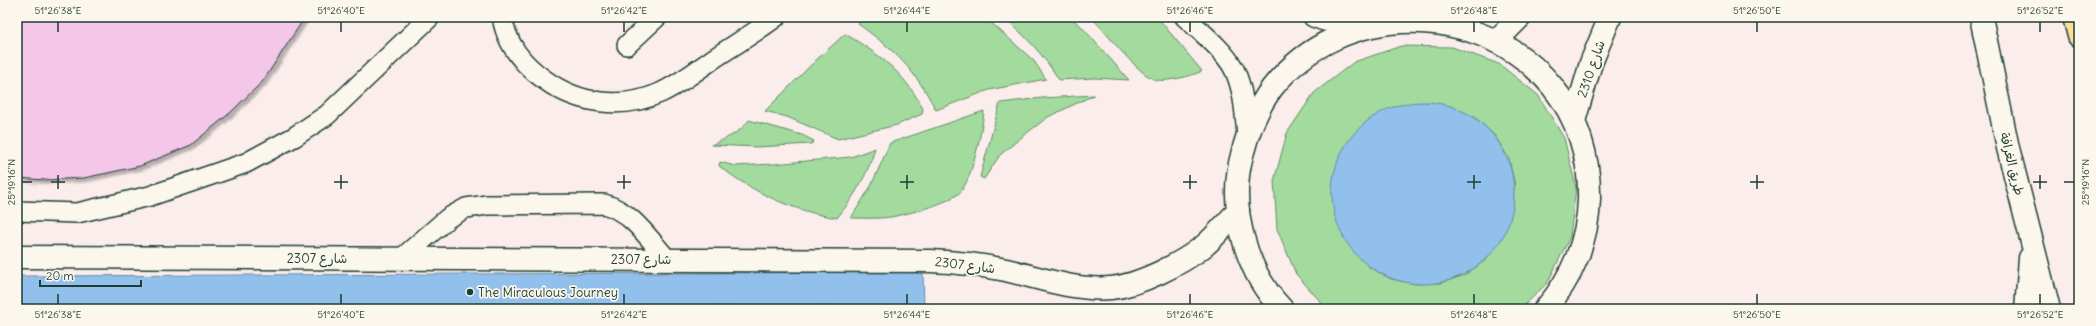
<svg xmlns="http://www.w3.org/2000/svg" width="2096" height="326" viewBox="0 0 2096 326" font-family="Delius,'Playpen Sans Arabic',sans-serif">
<style>
.green{fill:#a3da9d;stroke:#618c68;fill-rule:evenodd}
.water{fill:#92c0ed;stroke:#648ca3}
.building{fill:#f4c6ea;stroke:#1f3d34;filter:url(#shadow)}
.lines{fill:none;stroke-linecap:round;stroke-linejoin:round}
.lane-casing{stroke:#1f3d34;stroke-width:22}
.street-casing{stroke:#1f3d34;stroke-width:25}
.secondary-casing{stroke:#1f3d34;stroke-width:25}
.highway-casing{stroke:#1f3d34;stroke-width:25}
.lane{stroke:#fbf7ec;stroke-width:19}
.street{stroke:#fbf7ec;stroke-width:22}
.secondary{stroke:#fbf7ec;stroke-width:22}
.highway{stroke:#fadf96;stroke-width:22}
.ticks{fill:none;stroke:#1f3d34;stroke-width:1.5}
.poi-dot{fill:#1f3d34;stroke:#fbf7ec;stroke-width:1.5}
.labels{text-anchor:middle;dominant-baseline:central;stroke-width:3.5;stroke-linejoin:round;paint-order:stroke}
.street-label{font-size:13px;fill:#1f3d34;stroke:#fbf7ec}
.poi-label{font-size:13px;fill:#1f3d34;stroke:#fbf7ec;text-anchor:start}
.neatline{fill:none;stroke:#1f3d34;stroke-width:1.5}
.ticks-label{font-size:10px;text-anchor:middle;fill:#1f3d34}
</style>
<defs>
<filter id="shadow"><feDropShadow dx="3.5" dy="3.5" stdDeviation="1" flood-color="#0004"/></filter>
</defs>
<rect width="100%" height="100%" fill="#faedec"/>
<filter id="ink" filterUnits="userSpaceOnUse"><feTurbulence type="fractalNoise" baseFrequency=".025" numOctaves="2"/><feDisplacementMap in="SourceGraphic" scale="8" xChannelSelector="R" yChannelSelector="G"/><feConvolveMatrix kernelMatrix="1 2 1 2 8 2 1 2 1" color-interpolation-filters="sRGB"/></filter>
<g filter="url(#ink)">
<g class="green">
<path d="M866 17H985L1034 61 1046 79 989 90 936 110C915 70 895 50 858 24Z"/>
<path d="M1004 17H1070L1081 26 1129 80 1094 78 1059 80C1044 55 1025 36 1004 17Z"/>
<path d="M1091 17H1157L1202 71C1193 76 1167 82 1156 80 1138 75 1106 32 1091 17Z"/>
<path d="M845 34C878 53 906 74 923 109L922 114 897 125 838 139 787 117 765 111 815 61Z"/>
<path d="M1401 46 1452 47 1499 64 1538 95 1564 138 1576 187 1570 237 1548 282 1521 309H1327L1296 274 1277 229 1274 181 1287 133 1314 93 1354 62ZM1424 102 1450 106 1475 117 1495 136 1509 159 1515 186 1487 259 1465 275 1441 283 1416 284 1391 279 1369 267 1332 190Z"/>
<path d="M1094 95 1048 117 1023 136 1000 155 984 179 980 177 1000 103 1042 98Z"/>
<path d="M984 111C982 131 973 174 962 190 953 203 907 214 891 217 878 219 864 218 851 218L871 186 890 143Z"/>
<path d="M749 120 802 135 814 141 811 144 757 147 711 145C725 139 740 133 749 120Z"/>
<path d="M875 148C868 175 854 197 837 218 793 211 754 193 719 166L720 162 735 166 773 164 851 157Z"/>
</g>
<g class="water">
<circle cx="1423" cy="193" r="91"/>
<path d="M923 272 924 307 17 309V276Z"/>
</g>
<path class="building" d="M17 17H305L263 81 230 113 191 145 140 166 84 178 45 180 17 178Z"/>
<g class="lines">
<g class="lane-casing">
<g id="lane">
<path d="M502 17C507 45 522 64 545 80 578 104 622 110 660 93 678 85 696 71 713 59 734 45 756 32 776 17"/>
<path d="M1185 17C1200 31 1225 51 1234 69 1244 90 1245 114 1247 136"/>
<path d="M1313 17 1324 21 1363 25"/>
<path d="M627 45 657 17"/>
<path d="M17 211 77 213 150 196 246 163 294 137 327 115 430 17"/>
<path d="M402 258 448 218 466 208 487 205 604 204C632 212 648 238 667 259"/>
</g>
</g>
<g class="street-casing">
<g id="street">
<path d="M1498 39 1520 17"/>
<path d="M1574 121 1591 63 1610 17"/>
<path d="M17 257 931 261C956 262 981 265 1006 270 1040 278 1075 291 1111 288 1140 285 1181 264 1204 246 1216 236 1227 222 1238 211"/>
<path d="M1282 309C1245 271 1228 206 1242 155 1248 131 1257 108 1272 88 1341 0 1481 0 1552 86 1578 118 1590 158 1589 199 1588 240 1572 279 1545 309"/>
</g>
</g>
<g class="secondary-casing">
<g id="secondary">
<path d="M1981 17 2008 148 2049 309"/>
<path d="M2026 309 2030 258"/>
</g>
</g>
<g class="highway-casing">
<path id="highway" d="M2074 17 2079 36"/>
</g>
<use href="#lane" class="lane"/>
<use href="#street" class="street"/>
<use href="#secondary" class="secondary"/>
<use href="#highway" class="highway"/>
</g>
</g>
<path class="ticks" d="M58 22V32M341 22V32M624 22V32M907 22V32M1190 22V32M1474 22V32M1757 22V32M2040 22V32M58 175V189M341 175V189M624 175V189M907 175V189M1190 175V189M1474 175V189M1757 175V189M2040 175V189M22 182H32M51 182H65M334 182H348M617 182H631M900 182H914M1183 182H1197M1467 182H1481M1750 182H1764M2033 182H2047M2064 182H2074M58 294V304M341 294V304M624 294V304M907 294V304M1190 294V304M1474 294V304M1757 294V304M2040 294V304"/>
<circle class="poi-dot" cx="470" cy="292" r="4"/>
<g class="labels">
<g class="street-label">
<text transform="translate(1591 69) rotate(-71)">شارع 2310</text>
<text transform="translate(2012 164) rotate(76)">طريق الغرافة</text>
<text x="317" y="258">شارع 2307</text>
<text x="641" y="259">شارع 2307</text>
<text transform="translate(965 265) rotate(7)">شارع 2307</text>
</g>
<g class="poi-label">
<text x="478" y="292">The Miraculous Journey</text>
</g>
</g>
<rect width="2096" height="326" fill="none" stroke="#fbf7ec" stroke-width="44"/>
<path d="M40 280v6h101v-6" fill="none" stroke="#1f3d34" stroke-width="2"/>
<text x="46" y="280" font-size="12" fill="#1f3d34" stroke="#fbf7ec" stroke-width="3" paint-order="stroke">20 m</text>
<rect x="22" y="22" width="2052" height="282" class="neatline"/>
<g class="ticks-label">
<text x="58" y="14">51°26'38"E</text>
<text x="341" y="14">51°26'40"E</text>
<text x="624" y="14">51°26'42"E</text>
<text x="907" y="14">51°26'44"E</text>
<text x="1190" y="14">51°26'46"E</text>
<text x="1474" y="14">51°26'48"E</text>
<text x="1757" y="14">51°26'50"E</text>
<text x="2040" y="14">51°26'52"E</text>
<text transform="translate(11 182) rotate(-90)" y="4">25°19'16"N</text>
<text transform="translate(2085 182) rotate(-90)" y="4">25°19'16"N</text>
<text x="58" y="318">51°26'38"E</text>
<text x="341" y="318">51°26'40"E</text>
<text x="624" y="318">51°26'42"E</text>
<text x="907" y="318">51°26'44"E</text>
<text x="1190" y="318">51°26'46"E</text>
<text x="1474" y="318">51°26'48"E</text>
<text x="1757" y="318">51°26'50"E</text>
<text x="2040" y="318">51°26'52"E</text>
</g>
</svg>
